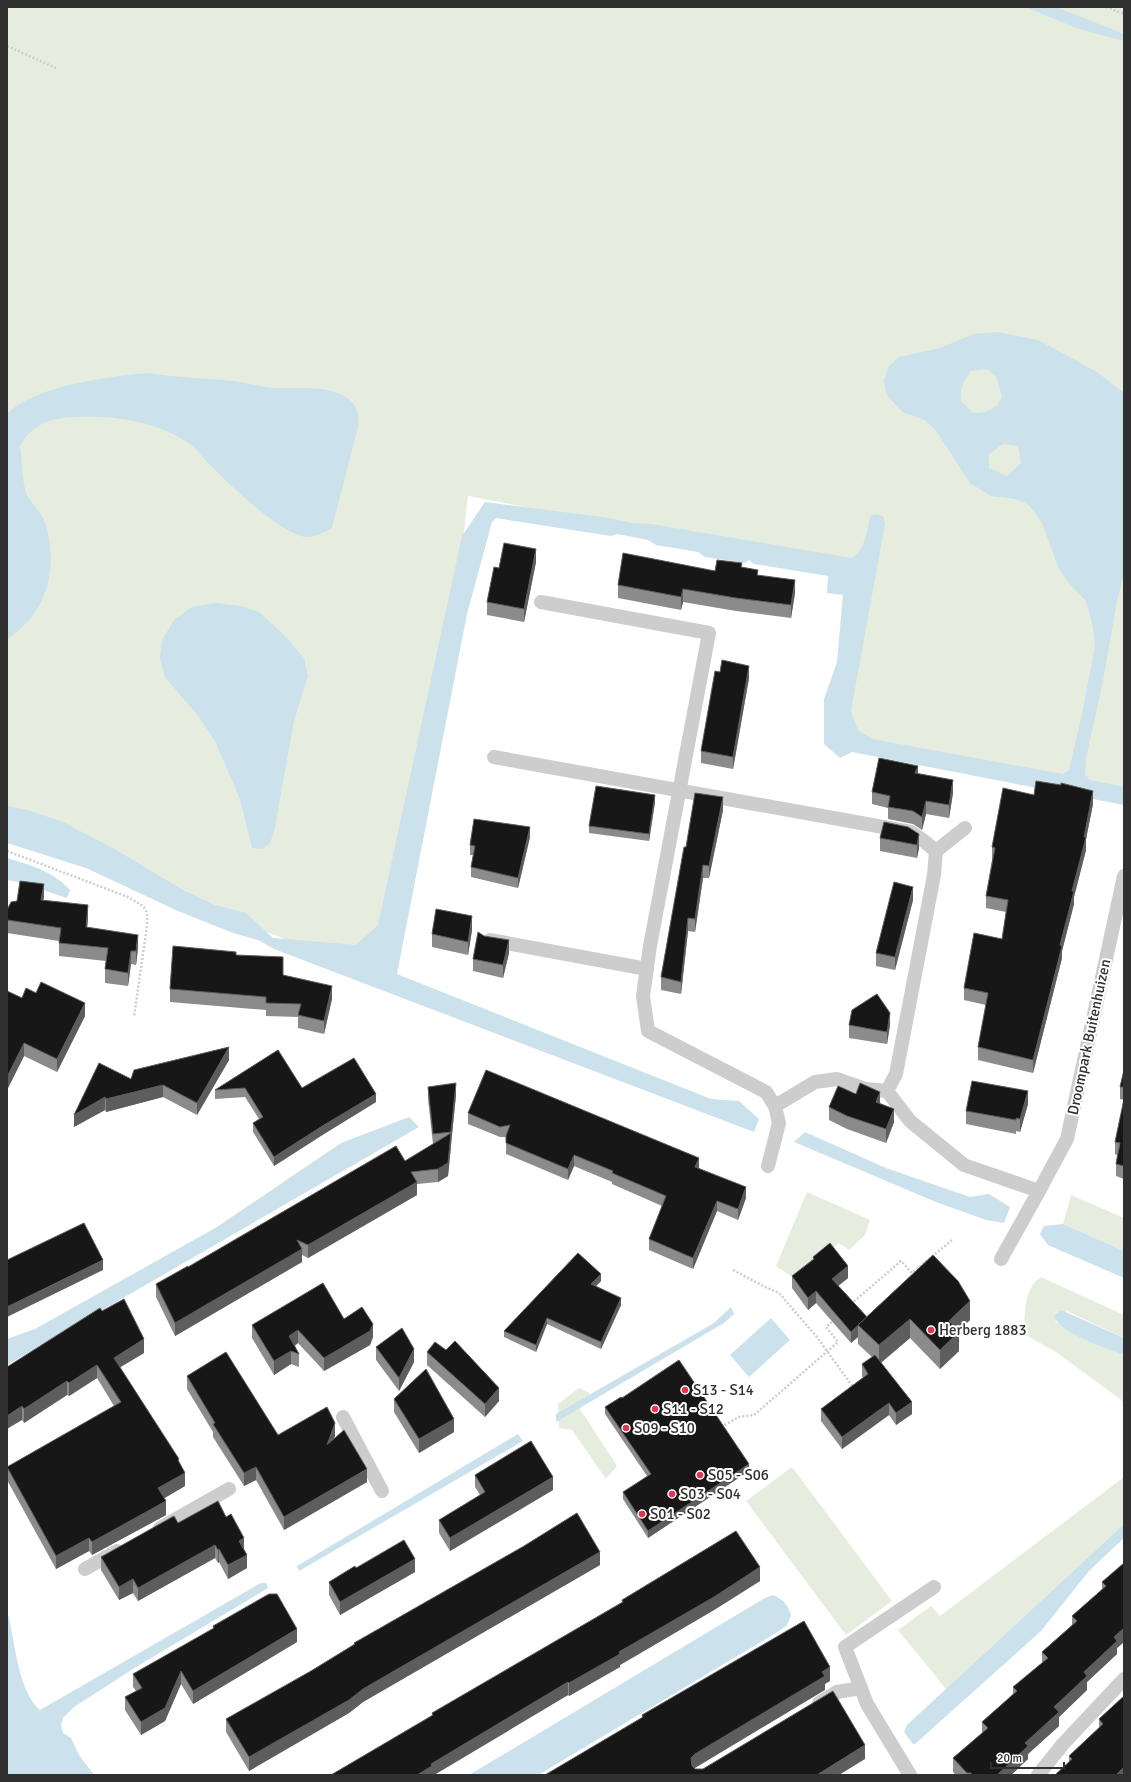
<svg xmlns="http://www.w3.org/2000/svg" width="1131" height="1782" viewBox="0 0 1131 1782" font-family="Signika,sans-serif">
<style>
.green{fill:#e7edde}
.water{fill:#cbe1ec;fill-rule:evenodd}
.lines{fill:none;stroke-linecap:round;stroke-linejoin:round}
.path{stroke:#cdcdcd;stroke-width:2.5;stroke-dasharray:2 2;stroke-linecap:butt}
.lane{stroke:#cdcdcd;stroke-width:14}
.wall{fill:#8b8b8b}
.shaded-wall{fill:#5d5d5d}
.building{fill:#171717;stroke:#5d5d5d}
.poi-dot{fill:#e5354c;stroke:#fff;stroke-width:1.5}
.labels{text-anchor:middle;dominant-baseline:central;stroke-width:4;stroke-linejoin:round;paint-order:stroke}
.street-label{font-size:15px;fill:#303030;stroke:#fff}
.poi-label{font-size:15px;fill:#303030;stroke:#fff;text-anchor:start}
</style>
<rect width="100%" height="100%" fill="#fff"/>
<g class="green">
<path d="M7 7H1124V795L853 744 837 723 857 588 843 568 468 496 455 614 379 974 177 899 7 833Z"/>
<path d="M807 1192 870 1220 865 1235 849 1250 839 1243 797 1280 776 1266Z"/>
<path d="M1071 1195 1124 1218V1251L1063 1224Z"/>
<path d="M1041 1277 1124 1315V1338L1067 1311 1055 1321C1073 1338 1101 1346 1124 1355V1402L1056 1352 1024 1334C1025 1314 1023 1289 1041 1277Z"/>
<path d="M579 1388 590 1393 580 1409 617 1466 606 1479 572 1430 559 1428 558 1404Z"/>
<path d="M792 1467 892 1601 846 1635 746 1501Z"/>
<path d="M1124 1477V1524L946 1689 898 1630 931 1606 940 1616Z"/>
</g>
<g class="water">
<path d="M1025 7H1056L1124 34V41L1079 29Z"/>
<path d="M997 332 1038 340 1097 372 1124 393V574L1117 601 1103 681 1086 758 1085 774 1090 780 1124 787V805L852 752 840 758 824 744V699L837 662 843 595 827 593 828 576 754 564 749 560 744 563 705 557 698 552 656 545 648 540 617 534 611 536 496 518 492 522 467 614 397 974 711 1099 739 1101 759 1119 754 1132 274 949 258 940 233 933 178 911 86 868 7 843V806L28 810 63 822 116 850 183 890 215 905 246 913 273 938 356 945 378 925 462 536 485 502 610 518 632 523 651 524 852 558C865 550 867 531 870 517L874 514 883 516 885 524 851 711 858 730 872 739 1063 774 1069 770 1082 714 1095 646 1093 627 1086 601 1068 582 1058 567 1042 523 1029 505 1016 499 991 496 970 483 937 432 925 420 902 412 886 394 884 380 889 366 899 357 940 348 974 334ZM987 369 996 376 1002 397 997 406 985 412 973 413 961 401C960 388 963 382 971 371ZM1003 444 1018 446 1021 463 1007 476 989 468V454Z"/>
<path d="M148 373C173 377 198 378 224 380 240 381 256 386 272 388 294 389 322 385 342 395 356 402 360 412 358 427L332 528C325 532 317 536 309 537 286 539 229 484 212 467 204 459 196 448 187 442 156 421 112 415 76 417 51 418 33 423 20 446 22 460 22 475 25 489 28 501 39 509 44 520 48 528 49 539 50 547 54 584 40 618 7 639V415C31 386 112 376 148 373Z"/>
<path d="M216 603 241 606 259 612 283 634 304 658 308 676 294 721 274 832 270 843 263 849 252 848 240 799 215 741 199 717 165 677 160 659 162 640 174 620 192 607Z"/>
<path d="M7 858C30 865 53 871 70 890L67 898 19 882 7 880Z"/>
<path d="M409 1117 419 1127 7 1365V1339L35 1329 217 1227 341 1143Z"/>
<path d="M805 1132 886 1168 970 1197 989 1194 1010 1207 1004 1223 986 1220 936 1202 794 1142Z"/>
<path d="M1063 1224 1124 1251V1278L1048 1245 1040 1234 1044 1226Z"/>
<path d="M731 1307 734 1314 724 1323 556 1422V1414L714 1323Z"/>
<path d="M1061 1310 1124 1338V1355C1108 1349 1058 1333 1054 1316Z"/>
<path d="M771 1318 790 1340 749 1377 730 1355Z"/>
<path d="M518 1434 523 1441 299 1571 297 1566Z"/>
<path d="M1124 1524V1538L1089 1571 1041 1631 915 1744H913L904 1732 907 1725Z"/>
<path d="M261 1583H266L268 1588 136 1667 74 1707 63 1718 61 1725 63 1733 71 1738 79 1755 94 1775H7V1610C15 1639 17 1690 40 1710Z"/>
<path d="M773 1595C784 1600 787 1604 791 1615L787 1625 779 1631 538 1775H469L765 1598Z"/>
</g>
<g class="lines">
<g class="path">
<path d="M1106 7 1124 14"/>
<path d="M7 46 56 68"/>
<path d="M7 851 128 897C144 907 148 905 147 926L134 1017"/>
<path d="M733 1270 763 1286 779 1293 816 1336 853 1387"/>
<path d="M851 1304 901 1261 912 1273 952 1240"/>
<path d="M721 1427 739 1417 754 1415 838 1342 826 1327 834 1320"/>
</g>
<g class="lane">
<path d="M541 602 709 633 650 946 643 996 648 1031 766 1092 775 1106 779 1123 768 1166"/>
<path d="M494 757 911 832 924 841 936 851 965 828"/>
<path d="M490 940 647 969"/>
<path d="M887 1091 910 1121 964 1165 1039 1191 1001 1259"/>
<path d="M775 1106 815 1082 837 1079 866 1089 887 1091 896 1074 934 875 936 851"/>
<path d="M1039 1191 1067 1139 1124 876"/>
<path d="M343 1417 382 1491"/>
<path d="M160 1528 229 1489"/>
<path d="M85 1569 117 1551"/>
<path d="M819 1703 837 1692 861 1688"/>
<path d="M910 1775 867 1704 845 1647 934 1587"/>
<path d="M1038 1775 1063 1744 1124 1679"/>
</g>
</g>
<g class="wall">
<path d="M536 562 524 622 487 615V602L499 568Z"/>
<path d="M742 567 795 593 791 618 736 611 683 602 681 610 618 598V585L715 571Z"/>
<path d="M720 672 749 678 733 769 701 763V751Z"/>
<path d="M918 774 953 793 949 818 926 814 922 830 913 824 888 819V808L872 804V792Z"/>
<path d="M1034 795 1093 804 1086 839V850L1074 897V904L1062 951V958L1033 1073 978 1060V1047L986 1005 964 1000V988L1002 939 1006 912 986 908V896L992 860V847Z"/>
<path d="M655 802 649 841 589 833V826Z"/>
<path d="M723 810 709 878H703L695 932 688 931 681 994 661 990V977L686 847Z"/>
<path d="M908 827 919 848 917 858 880 851V838Z"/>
<path d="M530 837 518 888 471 877V867L473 855H470V845Z"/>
<path d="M44 897 43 900 88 918 87 927 138 948 136 965 131 964 128 986 105 983V969L106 961 59 956V941L7 933V910Z"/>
<path d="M913 900 895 970 876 966V953Z"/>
<path d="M472 930 468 955 432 947V934Z"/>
<path d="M509 953 503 978 473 971V959Z"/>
<path d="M236 955 283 975 332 999 324 1034 298 1028V1017L266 1016V1010L170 1002V989Z"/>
<path d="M7 991 22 998 36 993 85 1016 57 1072 24 1056 7 1090Z"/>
<path d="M849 1025H890L887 1044 849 1038Z"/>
<path d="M278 1050 302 1088 376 1102 324 1134 274 1166 253 1132V1123L259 1119 245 1097 215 1099V1090Z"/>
<path d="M229 1060 197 1115 163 1097 106 1112 105 1110 74 1127V1115L131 1079Z"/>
<path d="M1124 1070V1179L1116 1176V1164L1117 1155 1115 1154V1142L1124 1100 1120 1099V1087Z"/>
<path d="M428 1087 456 1095 448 1176 438 1182 417 1184V1195L308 1258 302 1255V1262L175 1336 156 1297V1284L188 1267 405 1161 433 1144 428 1099Z"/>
<path d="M880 1103 894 1122 886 1143 847 1129 829 1120V1107Z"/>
<path d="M1028 1104 1020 1132 1016 1131V1134L966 1124V1111Z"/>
<path d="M468 1113 699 1168 746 1198 738 1220 717 1211 693 1269 649 1250V1239L662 1206 612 1184V1182L574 1166 568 1180 506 1154V1137H500L468 1124Z"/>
<path d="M813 1257 848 1278 838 1286 867 1317 970 1320 958 1331 959 1351 940 1369 910 1338 881 1363 912 1414 896 1425 889 1415 842 1449 821 1421V1409L863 1378 862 1376V1364L872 1357 858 1344V1337L851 1343 816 1303 808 1310 792 1288V1276L813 1259Z"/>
<path d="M601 1281 596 1286 621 1305 601 1349 547 1324 536 1352 504 1337V1331Z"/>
<path d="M102 1311 144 1353 120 1367 179 1462 185 1486 164 1498 166 1515 92 1555 89 1551 56 1569 7 1480V1467L114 1406 97 1378 69 1396 67 1395 24 1423 22 1420 7 1367Z"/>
<path d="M344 1319 373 1337 370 1345 324 1371 298 1343 295 1346 299 1354V1367L291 1364 274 1375 252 1338V1325Z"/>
<path d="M376 1347 414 1362 399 1391 376 1360Z"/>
<path d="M427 1352 499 1401 485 1417 427 1365Z"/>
<path d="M187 1376 278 1435 335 1436 334 1438 367 1482 284 1530 256 1480 244 1486 213 1437V1432L187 1389Z"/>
<path d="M622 1398 749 1471 648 1538 623 1499V1492L647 1476 605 1414V1407Z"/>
<path d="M394 1399 454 1432 419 1453 394 1412Z"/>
<path d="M475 1475 553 1490 450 1551 439 1533V1520L480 1495 475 1487Z"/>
<path d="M178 1523 244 1550 247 1568 228 1579 219 1562 218 1563 215 1558 138 1601 133 1593 119 1600 101 1570V1557Z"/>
<path d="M1124 1563V1642L1117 1648V1654L1087 1682V1690L1059 1717V1726L1028 1754V1759L1011 1775H956L953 1772V1758L982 1733V1722L1013 1694V1687L1042 1663V1652L1072 1626V1616L1102 1590V1582Z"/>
<path d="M600 1565 363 1702 349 1713 249 1771 226 1732V1719L311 1671 354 1645V1643Z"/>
<path d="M356 1568 415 1572 340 1615 329 1595V1582Z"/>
<path d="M760 1581 714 1610 620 1665V1667L569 1696 568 1695 434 1775H331L432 1716V1713L622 1602V1600Z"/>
<path d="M213 1626 297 1642 193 1704 181 1684 165 1721 141 1735 125 1710V1697L136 1691 133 1687V1674L213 1629Z"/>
<path d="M1124 1696V1775L1069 1762V1756L1099 1728V1719Z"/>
</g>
<g class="shaded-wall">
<path d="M536 549V562L524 622V609Z"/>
<path d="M795 580V593L791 618V605Z"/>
<path d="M683 589V602L681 610V597Z"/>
<path d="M749 666V678L733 769V757Z"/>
<path d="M918 766V779L915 773Z"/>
<path d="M953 780V793L949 818V805Z"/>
<path d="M1093 791V804L1086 839V850L1074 897V904L1062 951V958L1033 1073V1060L1060 945Z"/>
<path d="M655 795V802L649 841V834Z"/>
<path d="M723 797V810L709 878V866Z"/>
<path d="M926 801V814L922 830V817Z"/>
<path d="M530 827V837L518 888V878Z"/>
<path d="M919 834V848L917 858V845Z"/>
<path d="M703 865V878L695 932V919Z"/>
<path d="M44 884V897L41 913V900Z"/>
<path d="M913 887V900L895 970V957Z"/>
<path d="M88 905V918L86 941V927Z"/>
<path d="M472 916V930L468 955V942Z"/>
<path d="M688 918V931L681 994V982Z"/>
<path d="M138 935V948L136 965V951Z"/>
<path d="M509 940V953L503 978V965Z"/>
<path d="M131 951V964L128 986V973Z"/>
<path d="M332 986V999L324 1034V1021Z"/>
<path d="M85 1003V1016L57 1072V1059Z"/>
<path d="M890 1013V1025L887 1044V1032Z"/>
<path d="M24 1043V1056L7 1090V1077Z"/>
<path d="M229 1047V1060L197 1115V1103Z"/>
<path d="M456 1083V1095L451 1144V1132Z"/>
<path d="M163 1085V1097L106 1112V1099Z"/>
<path d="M1028 1091V1104L1020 1132V1119Z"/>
<path d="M880 1092V1105L876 1102Z"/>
<path d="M376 1094V1102L324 1134 274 1166V1157L324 1125Z"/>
<path d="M105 1097V1110L74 1127V1115Z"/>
<path d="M894 1109V1122L886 1143V1129Z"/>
<path d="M451 1133V1146L448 1176 438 1182V1169Z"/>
<path d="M574 1155V1166L568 1180V1169Z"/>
<path d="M699 1158V1169L695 1167Z"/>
<path d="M417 1182V1195L308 1258V1245Z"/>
<path d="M746 1187V1198L738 1220V1209Z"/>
<path d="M717 1201V1211L693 1269V1258Z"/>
<path d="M302 1249V1262L175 1336V1323Z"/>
<path d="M103 1260V1270L7 1317V1307Z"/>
<path d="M848 1266V1278L832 1291V1279Z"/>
<path d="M601 1274V1281L591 1291V1284Z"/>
<path d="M816 1291V1303L808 1310V1298Z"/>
<path d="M621 1298V1305L601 1349V1342Z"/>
<path d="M970 1301V1320L949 1340V1321Z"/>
<path d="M547 1318V1324L536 1352V1345Z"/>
<path d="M910 1319V1338L879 1364V1345Z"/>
<path d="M373 1324V1337L370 1345 324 1371V1358Z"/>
<path d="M858 1325V1337L851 1343V1332Z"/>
<path d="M298 1330V1343L289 1349V1336Z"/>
<path d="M959 1332V1351L940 1369V1350Z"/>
<path d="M144 1339V1353L114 1371V1358Z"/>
<path d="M414 1349V1362L399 1391V1378Z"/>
<path d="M291 1351V1364L274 1375V1361Z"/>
<path d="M97 1365V1378L69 1396V1383Z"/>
<path d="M67 1381V1395L24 1423V1409Z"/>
<path d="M499 1388V1401L485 1417V1404Z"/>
<path d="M912 1402V1414L896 1425V1413Z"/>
<path d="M889 1403V1415L842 1449V1437Z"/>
<path d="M22 1406V1420L7 1429V1416Z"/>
<path d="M454 1419V1432L419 1453V1439Z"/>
<path d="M335 1423V1436L327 1458V1445Z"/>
<path d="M749 1464V1471L648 1538V1531Z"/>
<path d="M256 1467V1480L244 1486V1473Z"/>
<path d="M367 1469V1482L284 1530V1517Z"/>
<path d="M185 1473V1486L158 1502V1488Z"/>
<path d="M553 1477V1490L450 1551V1538Z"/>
<path d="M166 1501V1515L92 1555V1542Z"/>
<path d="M89 1538V1551L56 1569V1556Z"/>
<path d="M244 1538V1551L239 1541Z"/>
<path d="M215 1545V1558L138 1601V1588Z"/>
<path d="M219 1549V1562L218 1563V1550Z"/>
<path d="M600 1552V1565L363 1702 349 1713 249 1771V1757L363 1689Z"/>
<path d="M247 1555V1568L228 1579V1565Z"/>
<path d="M415 1559V1572L340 1615V1602Z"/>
<path d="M760 1567V1581L714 1610 620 1665V1667L569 1696V1683Z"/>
<path d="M133 1579V1593L119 1600V1587Z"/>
<path d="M1124 1628V1642L1117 1648V1654L1087 1682V1690L1059 1717V1726L1028 1754V1759L1011 1775H997L1025 1743 1084 1672 1114 1637Z"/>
<path d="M297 1629V1642L193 1704V1691Z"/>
<path d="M830 1667V1681L825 1684V1690L695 1768 691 1771V1758L695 1754Z"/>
<path d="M181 1671V1684L165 1721 141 1735V1722Z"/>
<path d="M568 1682V1695L434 1775H417L431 1764Z"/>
<path d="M865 1745V1759L839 1775H817Z"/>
<path d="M1124 1767V1775H1116Z"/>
</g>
<g class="building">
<path d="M504 543 536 549 524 609 487 602 494 567 499 568Z"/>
<path d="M623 553 715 571 717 560 742 563 741 567 758 570 757 575 795 580 791 605 736 598 683 589 681 597 618 585Z"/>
<path d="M722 660 749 666 733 757 701 751 715 671 720 672Z"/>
<path d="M879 758 918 766 915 773 953 780 949 805 926 801 922 817 913 811 888 807 890 796 872 792Z"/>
<path d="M1036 781 1061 785V783L1093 791 1084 837H1086L1072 891H1074L1060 945 1062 946 1033 1060 978 1047 988 993 964 988 974 933 1002 939 1008 900 986 896 995 848 992 847 1003 788 1034 795Z"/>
<path d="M596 786 655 795 649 834 589 826Z"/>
<path d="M695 793 723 797 709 866 703 865 695 919 688 918 681 982 661 977 684 847H686Z"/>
<path d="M474 819 530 827 518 878 471 867 475 846 470 845Z"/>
<path d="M884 822 908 827 919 834 917 845 880 838Z"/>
<path d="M20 881 44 884 41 900 88 905 86 927 138 935 136 951H131L128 973 105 969 108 948 59 943 61 928 7 920V910L11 902 17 901Z"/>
<path d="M894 882 913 887 895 957 876 953Z"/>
<path d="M436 909 472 916 468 942 432 934Z"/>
<path d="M478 932 484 936 509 940 503 965 473 959Z"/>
<path d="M173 946 236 952V955L283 957V975L332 986 324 1021 298 1015 301 1004 266 1003V997L170 989Z"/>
<path d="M41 982 85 1003 57 1059 24 1043 7 1077V991L22 998 26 988 36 993Z"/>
<path d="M877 994 890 1013 887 1032 849 1025 852 1010Z"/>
<path d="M229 1047 197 1103 163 1085 106 1099 105 1097 74 1115 99 1063 131 1079 134 1070Z"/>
<path d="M278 1050 302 1088 354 1058 376 1094 324 1125 274 1157 253 1123 263 1117 245 1088 215 1090Z"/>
<path d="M486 1070 699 1158 695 1167 746 1187 738 1209 717 1201 693 1258 649 1239 666 1196 612 1173 613 1171 574 1155 568 1169 506 1143V1136L510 1125 500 1127 468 1113Z"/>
<path d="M1124 1070V1087H1120Z"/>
<path d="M972 1081 1028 1091 1020 1119 1016 1118V1120L966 1111Z"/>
<path d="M456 1083 451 1132 433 1134 428 1087Z"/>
<path d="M860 1083 880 1092 876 1102 894 1109 886 1129 847 1116 829 1107 838 1086 856 1094Z"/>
<path d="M1124 1099V1166L1116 1164 1120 1143 1115 1142Z"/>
<path d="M451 1133 448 1163 438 1169 411 1172 417 1182 308 1245 297 1240 302 1249 175 1323 156 1284 188 1266V1267L396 1146 405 1161Z"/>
<path d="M84 1223 103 1260 7 1307V1260Z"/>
<path d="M830 1243 848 1266 832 1279 867 1317 851 1332 816 1291 808 1298 792 1276 814 1259 813 1257Z"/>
<path d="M578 1253 601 1274 591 1284 621 1298 601 1342 547 1318 536 1345 504 1331Z"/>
<path d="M933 1255 958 1281 970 1301 949 1321 959 1332 940 1350 910 1319 879 1345 858 1325Z"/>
<path d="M323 1283 344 1319 362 1307 373 1324 370 1331 324 1358 298 1330 289 1336 299 1354 291 1351 274 1361 252 1325Z"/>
<path d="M124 1299 144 1339 114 1358 179 1459 178 1460 185 1473 158 1488 166 1501 92 1542 89 1538 56 1556 7 1467 121 1402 97 1365 69 1383 67 1381 24 1409 22 1406 7 1416V1367L100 1308 102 1311Z"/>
<path d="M402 1328 414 1349 399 1378 376 1347Z"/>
<path d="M455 1341 499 1388 485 1404 427 1352 435 1342 446 1350Z"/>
<path d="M226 1352 278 1435 327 1407 335 1423 327 1445 344 1430 367 1469 284 1517 256 1467 244 1473 213 1424 215 1423 187 1376Z"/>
<path d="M875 1355 912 1402 896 1413 889 1403 842 1437 821 1409 868 1374 862 1364Z"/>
<path d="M679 1360 749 1464 648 1531 623 1492 651 1474 605 1407 621 1397 622 1398Z"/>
<path d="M426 1369 454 1419 419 1439 394 1399Z"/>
<path d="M531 1441 553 1477 450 1538 439 1520 485 1492 475 1475Z"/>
<path d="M218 1501 226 1517 231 1514 244 1538 239 1541 247 1555 228 1565 219 1549 218 1550 215 1545 138 1588 133 1579 119 1587 101 1557 174 1516 178 1523Z"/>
<path d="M577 1513 600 1552 363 1689 349 1700 249 1757 226 1719 311 1671 355 1644 354 1643 524 1546Z"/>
<path d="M736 1531 760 1567 714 1597 619 1652 620 1654 569 1683 568 1682 431 1764 432 1766 417 1775H331L433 1715 432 1713 623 1602 622 1600Z"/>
<path d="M404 1540 415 1559 340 1602 329 1582 355 1566 356 1568Z"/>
<path d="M1124 1563V1628L1114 1637 1117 1641 1084 1672 1087 1676 1054 1707 1059 1712 1025 1743 1028 1746 997 1775H971V1773H967L953 1758 988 1728 982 1722 1017 1691 1013 1687 1048 1658 1042 1652 1077 1621 1072 1616 1106 1586 1102 1582Z"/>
<path d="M269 1594H277L297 1629 193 1691 181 1671 165 1708 141 1722 125 1697 142 1688 133 1674 214 1628 213 1626Z"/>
<path d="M804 1621 830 1667 822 1672 825 1676 695 1754 691 1758 692 1766 695 1769H703L833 1691 865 1745 817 1775H545L643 1717 642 1715Z"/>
<path d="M1124 1696V1767L1116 1775H1055L1072 1759 1069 1756 1103 1724 1099 1719Z"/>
</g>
<g class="poi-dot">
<circle cx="931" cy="1330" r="4"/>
<circle cx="685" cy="1390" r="4"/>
<circle cx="655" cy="1409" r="4"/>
<circle cx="626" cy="1428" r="4"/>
<circle cx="700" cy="1475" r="4"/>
<circle cx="672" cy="1494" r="4"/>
<circle cx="642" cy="1514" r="4"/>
</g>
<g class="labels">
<g class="street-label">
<text transform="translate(1089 1037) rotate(-78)">Droompark Buitenhuizen</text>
</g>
<g class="poi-label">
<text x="939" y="1330">Herberg 1883</text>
<text x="693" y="1390">S13 - S14</text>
<text x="663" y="1409">S11 - S12</text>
<text x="634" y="1428">S09 - S10</text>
<text x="708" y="1475">S05 - S06</text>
<text x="680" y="1494">S03 - S04</text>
<text x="650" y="1514">S01 - S02</text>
</g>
</g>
<rect width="1131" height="1782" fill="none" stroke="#303030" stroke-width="16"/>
<path d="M991 1762v6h73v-6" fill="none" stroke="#303030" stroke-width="2"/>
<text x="997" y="1762" font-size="12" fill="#303030" stroke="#ffffff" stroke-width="3" paint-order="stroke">20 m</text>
</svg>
